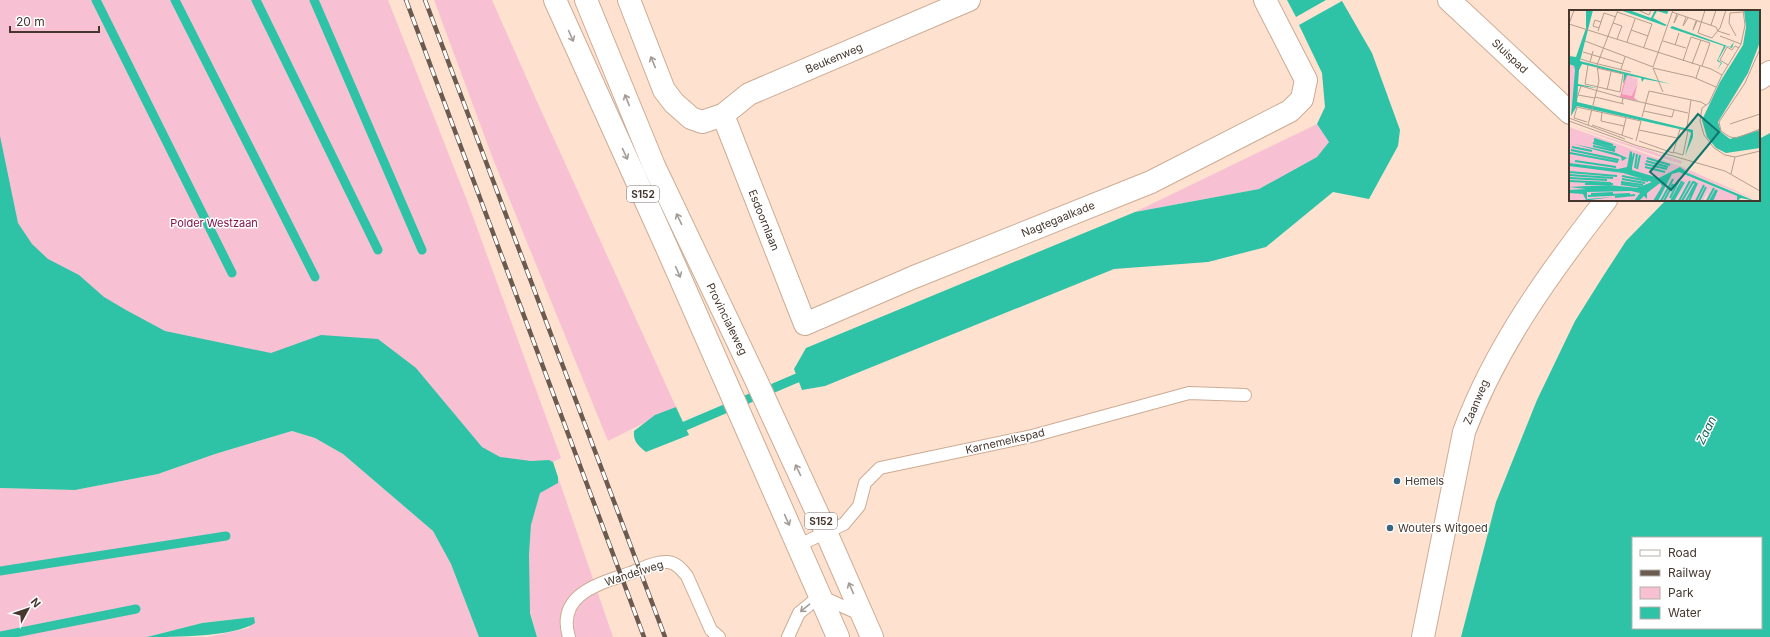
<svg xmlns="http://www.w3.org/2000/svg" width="1770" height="637" viewBox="0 0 1770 637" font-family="Inter,sans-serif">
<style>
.green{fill:#f8c1d3;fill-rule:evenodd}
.water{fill:#2ec2a7;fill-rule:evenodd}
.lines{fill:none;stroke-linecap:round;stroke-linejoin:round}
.stream{stroke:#2ec2a7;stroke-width:9}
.lane-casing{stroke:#ccab94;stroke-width:14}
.street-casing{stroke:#ccab94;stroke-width:24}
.secondary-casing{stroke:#ccab94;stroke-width:24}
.primary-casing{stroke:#ccab94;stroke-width:24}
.lane{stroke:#fff;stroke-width:12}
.street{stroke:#fff;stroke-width:22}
.secondary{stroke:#fff;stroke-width:22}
.primary{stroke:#fff;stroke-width:22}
.rail-casing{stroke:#6b5a4f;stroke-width:4.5}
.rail{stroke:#fff;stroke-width:3;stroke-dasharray:9;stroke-linecap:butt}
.oneway{stroke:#a29b96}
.poi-dot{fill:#346683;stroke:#fff;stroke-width:1.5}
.labels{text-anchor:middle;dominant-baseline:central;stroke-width:3;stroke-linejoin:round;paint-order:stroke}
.shield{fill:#fff;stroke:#7d736d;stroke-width:1}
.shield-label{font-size:10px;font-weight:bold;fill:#45372e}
.street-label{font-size:11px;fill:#45372e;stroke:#fff}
.park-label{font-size:11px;fill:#82134a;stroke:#fff}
.poi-label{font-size:11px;fill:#45372e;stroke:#fff;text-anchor:start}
.water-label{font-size:12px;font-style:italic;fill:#136052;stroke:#fff}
.inset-river{fill:none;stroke:#2ec2a7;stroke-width:2}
.inset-road{fill:none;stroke:#b49e8f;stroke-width:1}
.view{fill:#0f766e;fill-opacity:0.15;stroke:#0f766e;stroke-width:2}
.inset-edge{fill:none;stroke:#45372e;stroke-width:2}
</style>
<rect width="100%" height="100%" fill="#fee2cf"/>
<g class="green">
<path d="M0 0H388L468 203 561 458 553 462 549 460 558 483V477L613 637H537L530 611 434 523 359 460 297 428 0 488 75 490 158 474 215 454 292 431 315 438 343 454 433 531 451 564 479 637H208L249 628 254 617 202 623 147 637H0ZM539 495 531 525 529 555V588L520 551Z"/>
<path d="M434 0H492L535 97 676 407 608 441 493 159Z"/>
<path d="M1317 124 1329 142 1317 157 1259 189 1135 212Z"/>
</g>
<g class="water">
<path d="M1287 0H1326L1296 17Z"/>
<path d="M1342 1 1372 53 1400 130 1398 146 1369 199 1333 192 1266 247 1208 262 1114 269 825 386 802 390 794 369 806 348 1135 212 1259 189 1317 157 1329 142 1317 124 1325 107 1322 73 1299 25Z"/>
<path d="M1770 133V637H1461L1496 502 1537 400 1575 321 1602 278 1626 241 1666 200H1759V139ZM1633 538H1761V628H1633Z"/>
<path d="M0 136 18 223 32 244 48 259 79 275 104 297 126 310 165 331 271 353 321 335 378 339 416 368 482 447 500 457 531 461 549 460 553 462 558 477V483L540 493 531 525 529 555 530 613 537 637H479L451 564 433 531 343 454 315 438 292 431 215 454 158 474 75 490 0 488Z"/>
<path d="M676 407 689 435 646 452C638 446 633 441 634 431L655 415Z"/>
<path d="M254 617 255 623C234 637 174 637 147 637L202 623Z"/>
</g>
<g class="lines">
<g class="stream">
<path d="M96 0 232 273"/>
<path d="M175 0 315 277"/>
<path d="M256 0 378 250"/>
<path d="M314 0 422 250"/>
<path d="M685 426 797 378"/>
<path d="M0 571 226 536"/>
<path d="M0 636 136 609"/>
</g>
<g class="lane-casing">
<g id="lane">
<path d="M799 545 844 524 859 506 865 483 880 468 1032 436 1189 393 1245 395"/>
<path d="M569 637C556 594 599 584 630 573 641 569 656 561 668 562 677 563 682 570 687 576L711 630 719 637"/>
<path d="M788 637 799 613 820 596 862 615"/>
</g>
</g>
<g class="street-casing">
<g id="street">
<path d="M629 0 664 90 674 103 691 118 702 122 723 115 749 94 969 0"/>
<path d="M1449 0 1570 113"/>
<path d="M723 115 805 324 914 277 1151 182 1290 111 1302 99 1306 80 1265 0"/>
</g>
</g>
<g class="secondary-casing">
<g id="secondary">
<path d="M1759 79 1770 72"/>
<path d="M1423 637 1464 432C1496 346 1550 272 1606 200"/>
</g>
</g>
<g class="primary-casing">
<g id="primary">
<path d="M555 0 667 248 838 637"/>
<path d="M586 0 654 166 756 380 826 532 872 637"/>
</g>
</g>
<use href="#lane" class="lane"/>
<use href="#street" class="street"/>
<use href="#secondary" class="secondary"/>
<use href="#primary" class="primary"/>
<g class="rail-casing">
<g id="rail">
<path d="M406 0 644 637"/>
<path d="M425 0 665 637"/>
</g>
</g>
<use href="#rail" class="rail"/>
</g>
<defs><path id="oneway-shaft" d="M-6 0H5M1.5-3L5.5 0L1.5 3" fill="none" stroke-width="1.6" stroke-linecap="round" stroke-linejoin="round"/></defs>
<g class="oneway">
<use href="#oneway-shaft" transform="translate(571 36) rotate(66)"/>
<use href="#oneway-shaft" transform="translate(653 62) rotate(-112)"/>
<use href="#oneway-shaft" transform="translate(627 100) rotate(-112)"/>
<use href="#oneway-shaft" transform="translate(625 154) rotate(65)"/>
<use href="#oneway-shaft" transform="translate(679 219) rotate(-116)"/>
<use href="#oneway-shaft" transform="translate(678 272) rotate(66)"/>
<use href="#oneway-shaft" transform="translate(798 470) rotate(-115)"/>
<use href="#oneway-shaft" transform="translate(787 520) rotate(66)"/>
<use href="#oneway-shaft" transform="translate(851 588) rotate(-114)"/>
<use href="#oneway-shaft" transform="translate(805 608) rotate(140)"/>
</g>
<g class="poi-dot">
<circle cx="1397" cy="481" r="4"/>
<circle cx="1390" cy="528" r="4"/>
</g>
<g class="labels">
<g class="shield">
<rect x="627" y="186" width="32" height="16" rx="3"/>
<rect x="805" y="513" width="32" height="16" rx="3"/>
</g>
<g class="shield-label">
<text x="643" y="194">S152</text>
<text x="821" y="521">S152</text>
</g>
<g class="street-label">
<text transform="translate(1510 56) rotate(43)">Sluispad</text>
<text transform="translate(834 58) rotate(-23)">Beukenweg</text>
<text transform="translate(1058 219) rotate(-22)">Nagtegaalkade</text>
<text transform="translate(764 220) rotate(68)">Esdoornlaan</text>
<text transform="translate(727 319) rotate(64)">Provincialeweg</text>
<text transform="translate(1476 402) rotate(-67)">Zaanweg</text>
<text transform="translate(1005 441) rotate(-13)">Karnemelkspad</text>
<text transform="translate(634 573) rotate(-18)">Wandelweg</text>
</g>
<g class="park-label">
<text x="214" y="223">Polder Westzaan</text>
</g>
<g class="poi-label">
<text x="1405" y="481">Hemels</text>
<text x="1398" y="528">Wouters Witgoed</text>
</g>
<g class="water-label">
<text transform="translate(1706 430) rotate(-64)">Zaan</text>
</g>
</g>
<g transform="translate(1569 10)">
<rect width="191" height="191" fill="#fee2cf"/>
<path d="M0 54 5 56 6 60 2 106ZM58 66 69 69 64 86 53 84ZM0 115 113 151 112 154 99 150ZM0 117 111 156 190 191 119 163V166L168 186V191H136L141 178 134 191H123L132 175 123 191H108L116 177 107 191H0Z" fill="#f8c1d3"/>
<path d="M57 65 71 68 58 66 53 84 63 86 69 72 65 88 70 91 51 87Z" fill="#f693b7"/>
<path d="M17 0H24L11 51 102 74 75 69 73 72 72 68 58 65 54 74 55 64 13 54 10 60 9 74 28 78 9 76 8 92 124 120V127L116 146 122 123 119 121 8 96 2 106 6 60 5 56 0 54V46L7 47 17 18ZM51 0H60L82 8 86 0H100L98 4 88 1 84 8 98 15 96 16ZM175 0H191V32L179 63 149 112 152 122 161 129 191 120V138L157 143 147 138 138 127 133 110 151 72 174 35 177 17ZM103 16 161 37 165 32 163 38 157 36 149 50 153 53 148 60 152 53 148 51 155 36 101 18ZM5 134 47 143 58 148 53 151 52 147ZM61 141 63 142V160L90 168 111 157 119 163 186 191 172 188 168 191V186L110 162 103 164 89 191H84L93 176 91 173 78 183V189L75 186 70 191H65L71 183 62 181 18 182V189L44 187 21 190H17L14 184 0 183V180L17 179 0 177 40 175 68 178 83 172 54 163 0 156V153L49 159 58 157Z" fill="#2ec2a7"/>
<path class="inset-river" d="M25 129 44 135M25 131 47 137M24 133 46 139M24 136 46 141M3 137 23 141M2 140 50 150M1 143 49 152M78 148 101 155M6 151 47 157M77 151 99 157M76 154 98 159M62 157 65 143M76 157 96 162M66 158 68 144M68 159 71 145M0 162 48 166M0 165 44 168M53 166 79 171M0 168 38 170M53 169 76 173M0 171 42 173M52 172 74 175M16 174H44M52 174 72 177M22 184 44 183M19 186 61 184M46 187 66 185M101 188 110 170M92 191 104 169M95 191 104 174M102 191 113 171M104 191 115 172M110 191 121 171M113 191 124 172 127 173M117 191 127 173M120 191 128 173M127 191 135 175M130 191 137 177M138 191 145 178M141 191 147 180M143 191 148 180"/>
<path class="inset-road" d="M69 0 80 5 82 0M136 0 129 23 143 28 151 18 157 0M48 2 83 14 75 37M103 2 147 17 149 21 161 25M108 3 105 13 109 5M117 7 114 16 119 8M127 11 124 20 128 11M44 13 53 16 48 29M0 14 142 59 153 65M0 14 5 0M142 15 147 0M30 18 24 16 26 10 32 12M62 20 79 26M29 21 35 3 47 7M151 26 172 34M167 26 160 13 161 3 174 2M16 31 84 57M94 31 117 38M58 32 66 9M106 35 110 23M191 39 176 73 150 112 152 121 161 127 168 128 191 119M14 42 54 54M12 49 21 52 24 41M114 51 122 27 141 33 133 56M21 52 62 62M123 54 132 30M19 55 16 74 51 82 54 64 28 58M159 55 151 50 158 37 163 40 166 36 170 38M84 57 104 0M84 58 124 67 147 77M84 58 94 82M52 59 56 47M127 68 131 56M38 80 42 62M9 85 26 88M26 87 55 94M8 88 12 76 54 88 53 93M54 88 119 103M75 101 103 107 105 100M33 102 32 111 55 116M73 107 80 81 132 92 137 95M0 108 56 129M0 111 66 135 156 161 191 181M18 112 5 108 8 97 72 111 67 131M161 114 191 104M19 115 30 71 28 55 49 0M23 115 64 129M118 117 122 90M70 120 108 128M53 125 57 108M70 131 104 143 111 119 119 121 114 145 104 142M166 147 156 145 145 138 135 125 131 111 133 98 140 93 153 65 172 34 176 15 174 0M162 164 166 147 191 141"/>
<path class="view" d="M129 104 150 122 102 180 81 162Z"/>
<rect width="191" height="191" class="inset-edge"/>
</g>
<rect x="1632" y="537" width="130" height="92" fill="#ffffff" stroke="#b5afab"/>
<rect x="1640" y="550" width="20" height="6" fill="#ffffff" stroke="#b5afab"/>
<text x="1668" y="557" font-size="12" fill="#45372e">Road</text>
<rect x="1640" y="570" width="20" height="6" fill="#6b5a4f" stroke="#b5afab"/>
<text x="1668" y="577" font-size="12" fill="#45372e">Railway</text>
<rect x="1640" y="587" width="20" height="12" fill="#f8c1d3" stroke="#b5afab"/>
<text x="1668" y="597" font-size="12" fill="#45372e">Park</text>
<rect x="1640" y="607" width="20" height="12" fill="#2ec2a7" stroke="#b5afab"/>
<text x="1668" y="617" font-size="12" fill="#45372e">Water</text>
<g transform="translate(28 609) rotate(50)" stroke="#ffffff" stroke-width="3" paint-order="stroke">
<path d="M0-3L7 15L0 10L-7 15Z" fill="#45372e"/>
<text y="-6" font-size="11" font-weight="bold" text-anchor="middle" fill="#45372e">N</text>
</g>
<path d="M10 26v6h89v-6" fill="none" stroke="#45372e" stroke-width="2"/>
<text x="16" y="26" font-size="12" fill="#45372e" stroke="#ffffff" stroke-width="3" paint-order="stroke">20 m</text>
</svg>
